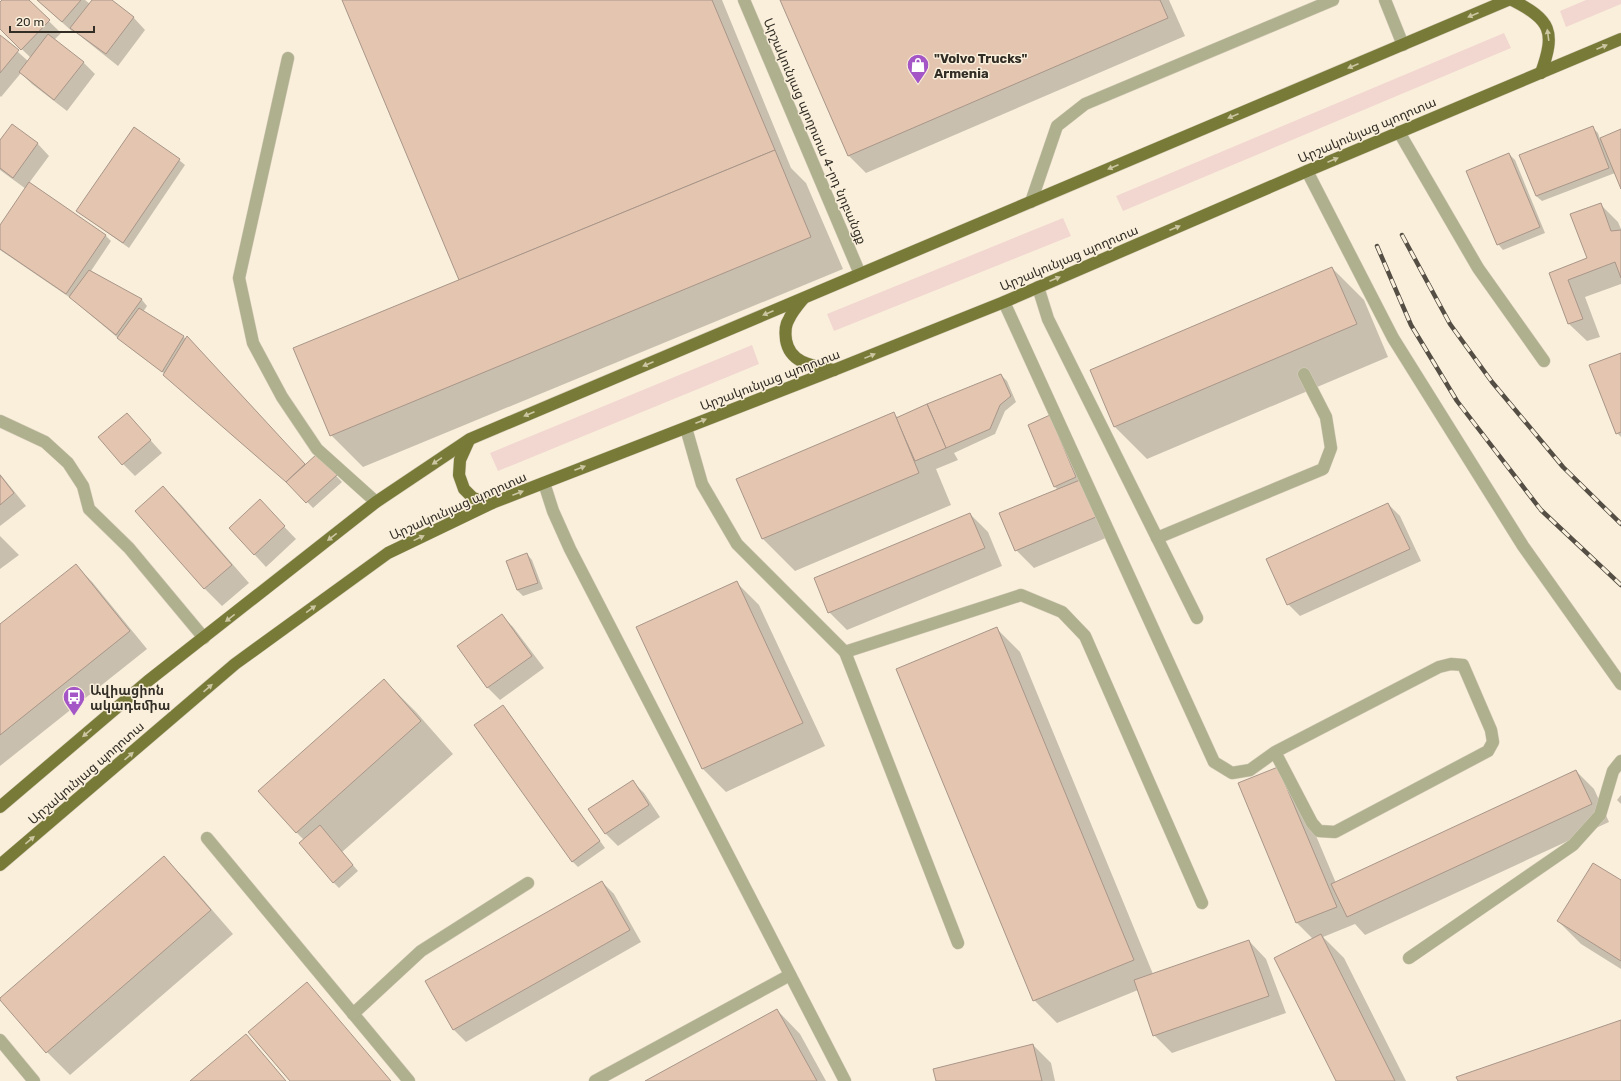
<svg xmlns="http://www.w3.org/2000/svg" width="1621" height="1081" viewBox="0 0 1621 1081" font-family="Rubik,'Noto Sans Armenian',sans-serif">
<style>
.green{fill:#f2d7d1}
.shadow{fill:#0003}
.building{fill:#e4c5b0;stroke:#a89689}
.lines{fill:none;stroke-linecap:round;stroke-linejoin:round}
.service-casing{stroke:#d6ccba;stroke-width:13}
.minor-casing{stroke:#d6ccba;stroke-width:13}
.primary-casing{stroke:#d6ccba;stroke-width:13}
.service{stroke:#aeb08e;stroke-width:12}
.minor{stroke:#aeb08e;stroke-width:12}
.primary{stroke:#787a37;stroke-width:12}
.rail-casing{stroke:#544e44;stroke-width:4.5}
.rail{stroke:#faefdb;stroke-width:3;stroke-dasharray:9;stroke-linecap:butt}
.oneway{fill:#ccc6a2}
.labels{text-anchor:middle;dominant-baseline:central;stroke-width:3;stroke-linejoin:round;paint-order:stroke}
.poi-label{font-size:13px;font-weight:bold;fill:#322e26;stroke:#faefdb;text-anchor:start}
.street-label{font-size:13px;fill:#322e26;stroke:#faefdb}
</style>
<rect width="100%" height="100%" fill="#faefdb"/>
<g class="green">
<path d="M1586 0H1621V4L1566 27 1560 11Z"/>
<path d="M1504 33 1511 48 1123 211 1116 196Z"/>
<path d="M1063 218 1071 236 834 331 827 314Z"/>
<path d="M752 345 759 364 498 471 490 453Z"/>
</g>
<g class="shadow">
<path d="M3 0H27L61 33 54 40 83 62 95 74 67 111 32 84 21 73 1 97 0 96V36L28 61 31 58 0 28V3Z"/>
<path d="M37 0H85L90 4 93 0H110L134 18 145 30 118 66 84 39 75 31 74 33Z"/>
<path d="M343 0H722L791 168 806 183 843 269 363 467 331 435 461 280Z"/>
<path d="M781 0H1169L1185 36 866 173 848 155Z"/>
<path d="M12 125 38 144 49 156 29 183 106 236 111 241 91 271 142 300 147 306 143 312 193 343 306 466 317 456 342 482 313 508 290 484 165 374 125 344 72 299 0 250V227L26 189 0 170V142Z"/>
<path d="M1593 128 1598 133 1600 139 1621 130V187L1615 173 1542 201 1536 196Z"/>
<path d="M1509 154 1515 160 1545 233 1503 250 1498 244Z"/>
<path d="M179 160 185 165 129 248 84 216 78 211Z"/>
<path d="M1600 204 1618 222 1621 229V284L1585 297 1600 337 1587 341 1569 324 1550 273 1589 258Z"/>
<path d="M1332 268 1364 300 1388 357 1147 459 1115 427Z"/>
<path d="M1621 354V437L1617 433Z"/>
<path d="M1001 375 1007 381 1016 402 1005 411 995 434 954 453 958 460 936 469 951 505 795 571 763 539 737 480 894 414 898 418Z"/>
<path d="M127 414 162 453 135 476 123 464Z"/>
<path d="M1050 417 1113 535 1034 568 1016 550 1058 490 1054 486Z"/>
<path d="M0 474 26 506 0 526Z"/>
<path d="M163 487 181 505 249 583 222 606 205 589 136 511Z"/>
<path d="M1388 504 1400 516 1421 561 1300 616 1288 604Z"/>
<path d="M271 513 296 539 266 567 230 528Z"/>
<path d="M970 514 988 532 1002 566 847 630 829 612Z"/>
<path d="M0 536 19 555 0 569Z"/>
<path d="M527 554 532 560 543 589 523 596 517 590 507 562Z"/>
<path d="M76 565 93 583 147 649 0 766V625Z"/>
<path d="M736 582 759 605 825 746 726 792 703 769Z"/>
<path d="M501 615 513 627 544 668 500 700 488 688 458 646Z"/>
<path d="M997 629 1020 652 1153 974 1249 941 1266 959 1286 1013 1172 1053 1154 1035 1138 990 1057 1023 1034 1000Z"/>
<path d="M384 680 416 712 453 754 342 852 358 871 339 888 333 882 304 840 296 832Z"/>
<path d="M503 706 508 712 605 848 578 867 572 861Z"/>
<path d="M1576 771 1594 789 1609 822 1365 935 1355 924 1323 937 1344 958 1406 1081H1337L1313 939 1297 923 1239 784 1295 786 1336 883Z"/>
<path d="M632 781 644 793 660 817 618 846 606 834 590 809Z"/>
<path d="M1621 795V804L1617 800Z"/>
<path d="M164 858 187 881 233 934 70 1075 47 1052Z"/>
<path d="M1621 881V969L1581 944 1558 921Z"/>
<path d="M602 882 614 894 641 942 466 1042 454 1030 426 981Z"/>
<path d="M777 1010 800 1034 826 1081H647Z"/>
<path d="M1033 1045 1051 1063 1055 1081H937Z"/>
</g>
<g class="building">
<path d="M2 0H29L50 20 21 50 0 29V2Z"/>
<path d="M37 0H81L62 22Z"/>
<path d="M92 0H112L134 17 106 54 70 28Z"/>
<path d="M342 0H712L775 150 459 280Z"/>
<path d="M780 0H1160L1168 18 848 156Z"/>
<path d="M48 34 84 62 54 100 19 72Z"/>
<path d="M0 35 19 50 0 73Z"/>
<path d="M12 124 38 143 13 178 0 168V140Z"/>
<path d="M1593 126 1609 168 1536 196 1519 155Z"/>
<path d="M134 127 180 159 123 243 76 211Z"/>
<path d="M1621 129V189L1600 138Z"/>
<path d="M775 150 811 237 330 436 293 348Z"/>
<path d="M1509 153 1540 227 1497 245 1466 171Z"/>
<path d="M29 182 106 235 66 294 0 249V225Z"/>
<path d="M1601 203 1611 231 1621 230V278L1615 262 1568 280 1583 319 1568 324 1549 273 1587 258 1570 214Z"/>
<path d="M1332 267 1357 324 1114 427 1090 370Z"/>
<path d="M89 270 142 299 116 335 69 297Z"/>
<path d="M139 308 184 336 162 372 117 338Z"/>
<path d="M187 336 305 464 286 482 163 375Z"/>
<path d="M1621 353V432L1616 434 1589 365Z"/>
<path d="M1001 374 1011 396 1000 405 990 429 946 448 927 404Z"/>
<path d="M927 404 946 448 915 461 896 418Z"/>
<path d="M894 412 919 473 762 539 736 479Z"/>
<path d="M127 413 151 440 122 465 98 437Z"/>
<path d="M1050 415 1076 477 1054 487 1028 425Z"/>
<path d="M317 454 337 475 306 503 286 482Z"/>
<path d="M0 475 14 493 0 505Z"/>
<path d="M1080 480 1096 517 1015 551 999 513Z"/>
<path d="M163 486 232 565 204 589 135 511Z"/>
<path d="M260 499 285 526 254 555 229 528Z"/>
<path d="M1388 503 1410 549 1287 605 1266 559Z"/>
<path d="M970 513 985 548 828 613 814 578Z"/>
<path d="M527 553 538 583 517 590 506 561Z"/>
<path d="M76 564 130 631 0 735V624Z"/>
<path d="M737 581 803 723 702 769 636 627Z"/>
<path d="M502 614 532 656 487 688 457 646Z"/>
<path d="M997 627 1134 960 1033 1001 896 669Z"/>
<path d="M384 679 421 721 296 833 258 791Z"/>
<path d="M503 705 600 841 572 862 474 725Z"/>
<path d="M1278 767 1337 907 1296 923 1238 783Z"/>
<path d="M1576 770 1592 804 1347 917 1331 884Z"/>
<path d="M633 780 649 805 605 834 588 809Z"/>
<path d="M320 825 353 865 333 883 299 843Z"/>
<path d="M164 856 211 910 46 1053 0 1000V998Z"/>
<path d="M1593 863 1621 880V961L1557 921Z"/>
<path d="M602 881 630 930 453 1030 425 981Z"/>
<path d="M1321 934 1395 1081H1336L1274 958Z"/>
<path d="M1249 940 1269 996 1153 1036 1134 980Z"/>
<path d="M307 982 391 1081H290L248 1032Z"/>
<path d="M777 1009 817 1081H645Z"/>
<path d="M1621 1020V1081H1458L1456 1077Z"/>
<path d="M246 1034 286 1081H190Z"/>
<path d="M1033 1044 1042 1081H936L933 1069Z"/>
</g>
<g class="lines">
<g class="service-casing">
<g id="service">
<path d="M1385 0 1403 45"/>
<path d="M288 58 239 278 253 343 282 397 317 449 376 502"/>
<path d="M1399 132 1478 268 1544 361"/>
<path d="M1307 171 1393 338 1523 546 1621 684"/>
<path d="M1031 202 1057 126 1085 104 1333 0"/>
<path d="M1038 287 1048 319 1197 618"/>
<path d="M1004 302 1214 762 1232 773 1250 770 1275 752 1439 667 1451 664 1463 665 1491 730 1493 742 1488 751 1335 832 1319 831 1312 823 1275 752"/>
<path d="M686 428 702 484 737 544 845 652 1021 595 1062 612 1085 636 1202 903"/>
<path d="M544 483 553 511 570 549 845 1081"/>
<path d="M1157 538 1323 469 1331 448 1326 417 1304 374"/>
<path d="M845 652 958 943"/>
<path d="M207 838 409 1081"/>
<path d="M1409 958 1573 845 1600 815 1613 771 1621 761"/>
<path d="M353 1014 421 951 528 883"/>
<path d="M0 1040 34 1081"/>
<path d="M595 1081 790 975"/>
</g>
</g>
<g class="minor-casing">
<g id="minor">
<path d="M744 0 860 274"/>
<path d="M0 421 45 442 68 463 83 486 89 509 129 548 204 638"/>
</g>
</g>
<g class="primary-casing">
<g id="primary">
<path d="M1512 0C1551 20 1556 31 1541 73"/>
<path d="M803 299C798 305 792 312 789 319 785 325 785 333 786 340 790 364 814 366 834 370"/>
<path d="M469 440 460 460 459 475 464 489 473 498 492 503"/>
<path d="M0 807 148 681 376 502 470 439 1508 0"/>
<path d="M0 865 235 664 388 553 492 503 834 370 1004 302 1307 171 1621 39"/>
</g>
</g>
<use href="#service" class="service"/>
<use href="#minor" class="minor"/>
<use href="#primary" class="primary"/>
<g class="rail-casing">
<g id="rail">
<path d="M1402 235 1450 324 1492 382 1563 467 1621 524"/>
<path d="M1377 246 1411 325 1457 401 1541 510 1621 585"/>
</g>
</g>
<use href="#rail" class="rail"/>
</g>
<defs><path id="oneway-solid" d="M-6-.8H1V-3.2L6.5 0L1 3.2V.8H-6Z"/></defs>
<g class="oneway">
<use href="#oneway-solid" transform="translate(1473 15) rotate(157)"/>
<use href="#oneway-solid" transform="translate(1548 35) rotate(-98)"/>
<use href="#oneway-solid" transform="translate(1602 47) rotate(-23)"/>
<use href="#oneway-solid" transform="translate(1353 66) rotate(157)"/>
<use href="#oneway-solid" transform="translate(1233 116) rotate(157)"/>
<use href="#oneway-solid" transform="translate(1333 160) rotate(-23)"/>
<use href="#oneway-solid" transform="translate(1113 167) rotate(157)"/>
<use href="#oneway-solid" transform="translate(1175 228) rotate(-23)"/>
<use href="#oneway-solid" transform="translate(1055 279) rotate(-23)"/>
<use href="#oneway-solid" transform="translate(768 313) rotate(157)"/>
<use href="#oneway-solid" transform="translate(870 356) rotate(-22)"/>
<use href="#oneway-solid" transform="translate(648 364) rotate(157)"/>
<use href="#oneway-solid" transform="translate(529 414) rotate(157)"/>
<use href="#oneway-solid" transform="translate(701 421) rotate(-21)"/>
<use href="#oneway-solid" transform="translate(437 461) rotate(146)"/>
<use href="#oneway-solid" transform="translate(580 468) rotate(-21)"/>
<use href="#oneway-solid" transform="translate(518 493) rotate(-21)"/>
<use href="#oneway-solid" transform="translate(332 537) rotate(142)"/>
<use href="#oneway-solid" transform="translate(419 538) rotate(-26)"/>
<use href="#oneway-solid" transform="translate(311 609) rotate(-36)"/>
<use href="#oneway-solid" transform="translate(230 618) rotate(142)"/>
<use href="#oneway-solid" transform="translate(208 688) rotate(-41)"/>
<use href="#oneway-solid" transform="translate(87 733) rotate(140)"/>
<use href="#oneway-solid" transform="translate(129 756) rotate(-41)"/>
<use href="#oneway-solid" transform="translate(30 840) rotate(-40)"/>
</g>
<defs>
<g id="shop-pin" transform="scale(1.15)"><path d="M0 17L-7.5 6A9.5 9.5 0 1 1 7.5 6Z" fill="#a456c7" stroke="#faefdb"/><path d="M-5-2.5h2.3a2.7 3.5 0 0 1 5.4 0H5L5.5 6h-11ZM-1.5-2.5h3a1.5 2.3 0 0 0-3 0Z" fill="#fff"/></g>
<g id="bus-pin" transform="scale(1.15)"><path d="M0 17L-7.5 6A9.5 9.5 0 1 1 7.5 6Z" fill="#a456c7" stroke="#faefdb"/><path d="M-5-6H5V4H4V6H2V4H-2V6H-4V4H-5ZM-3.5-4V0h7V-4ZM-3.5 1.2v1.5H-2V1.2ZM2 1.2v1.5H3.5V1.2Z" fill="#fff"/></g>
</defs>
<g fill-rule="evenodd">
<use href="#shop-pin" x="918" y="65"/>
<use href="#bus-pin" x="74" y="697"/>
</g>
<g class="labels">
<g class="poi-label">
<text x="934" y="58">"Volvo Trucks"<tspan x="934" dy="15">Armenia</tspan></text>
<text x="90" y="690">Ավիացիոն<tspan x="90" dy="15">ակադեմիա</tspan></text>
</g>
<g class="street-label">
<text transform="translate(1367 130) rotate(-23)">Արշակունյաց պողոտա</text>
<text transform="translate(815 131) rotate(67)">Արշակունյաց պողոտա 4-րդ նրբանցք</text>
<text transform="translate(1069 258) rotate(-23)">Արշակունյաց պողոտա</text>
<text transform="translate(770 380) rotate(-21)">Արշակունյաց պողոտա</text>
<text transform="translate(458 506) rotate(-24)">Արշակունյաց պողոտա</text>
<text transform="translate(86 773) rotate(-41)">Արշակունյաց պողոտա</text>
</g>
</g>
<path d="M10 26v6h84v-6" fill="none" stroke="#322e26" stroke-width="2"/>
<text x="16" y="26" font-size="12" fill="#322e26" stroke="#faefdb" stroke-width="3" paint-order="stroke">20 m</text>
</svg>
